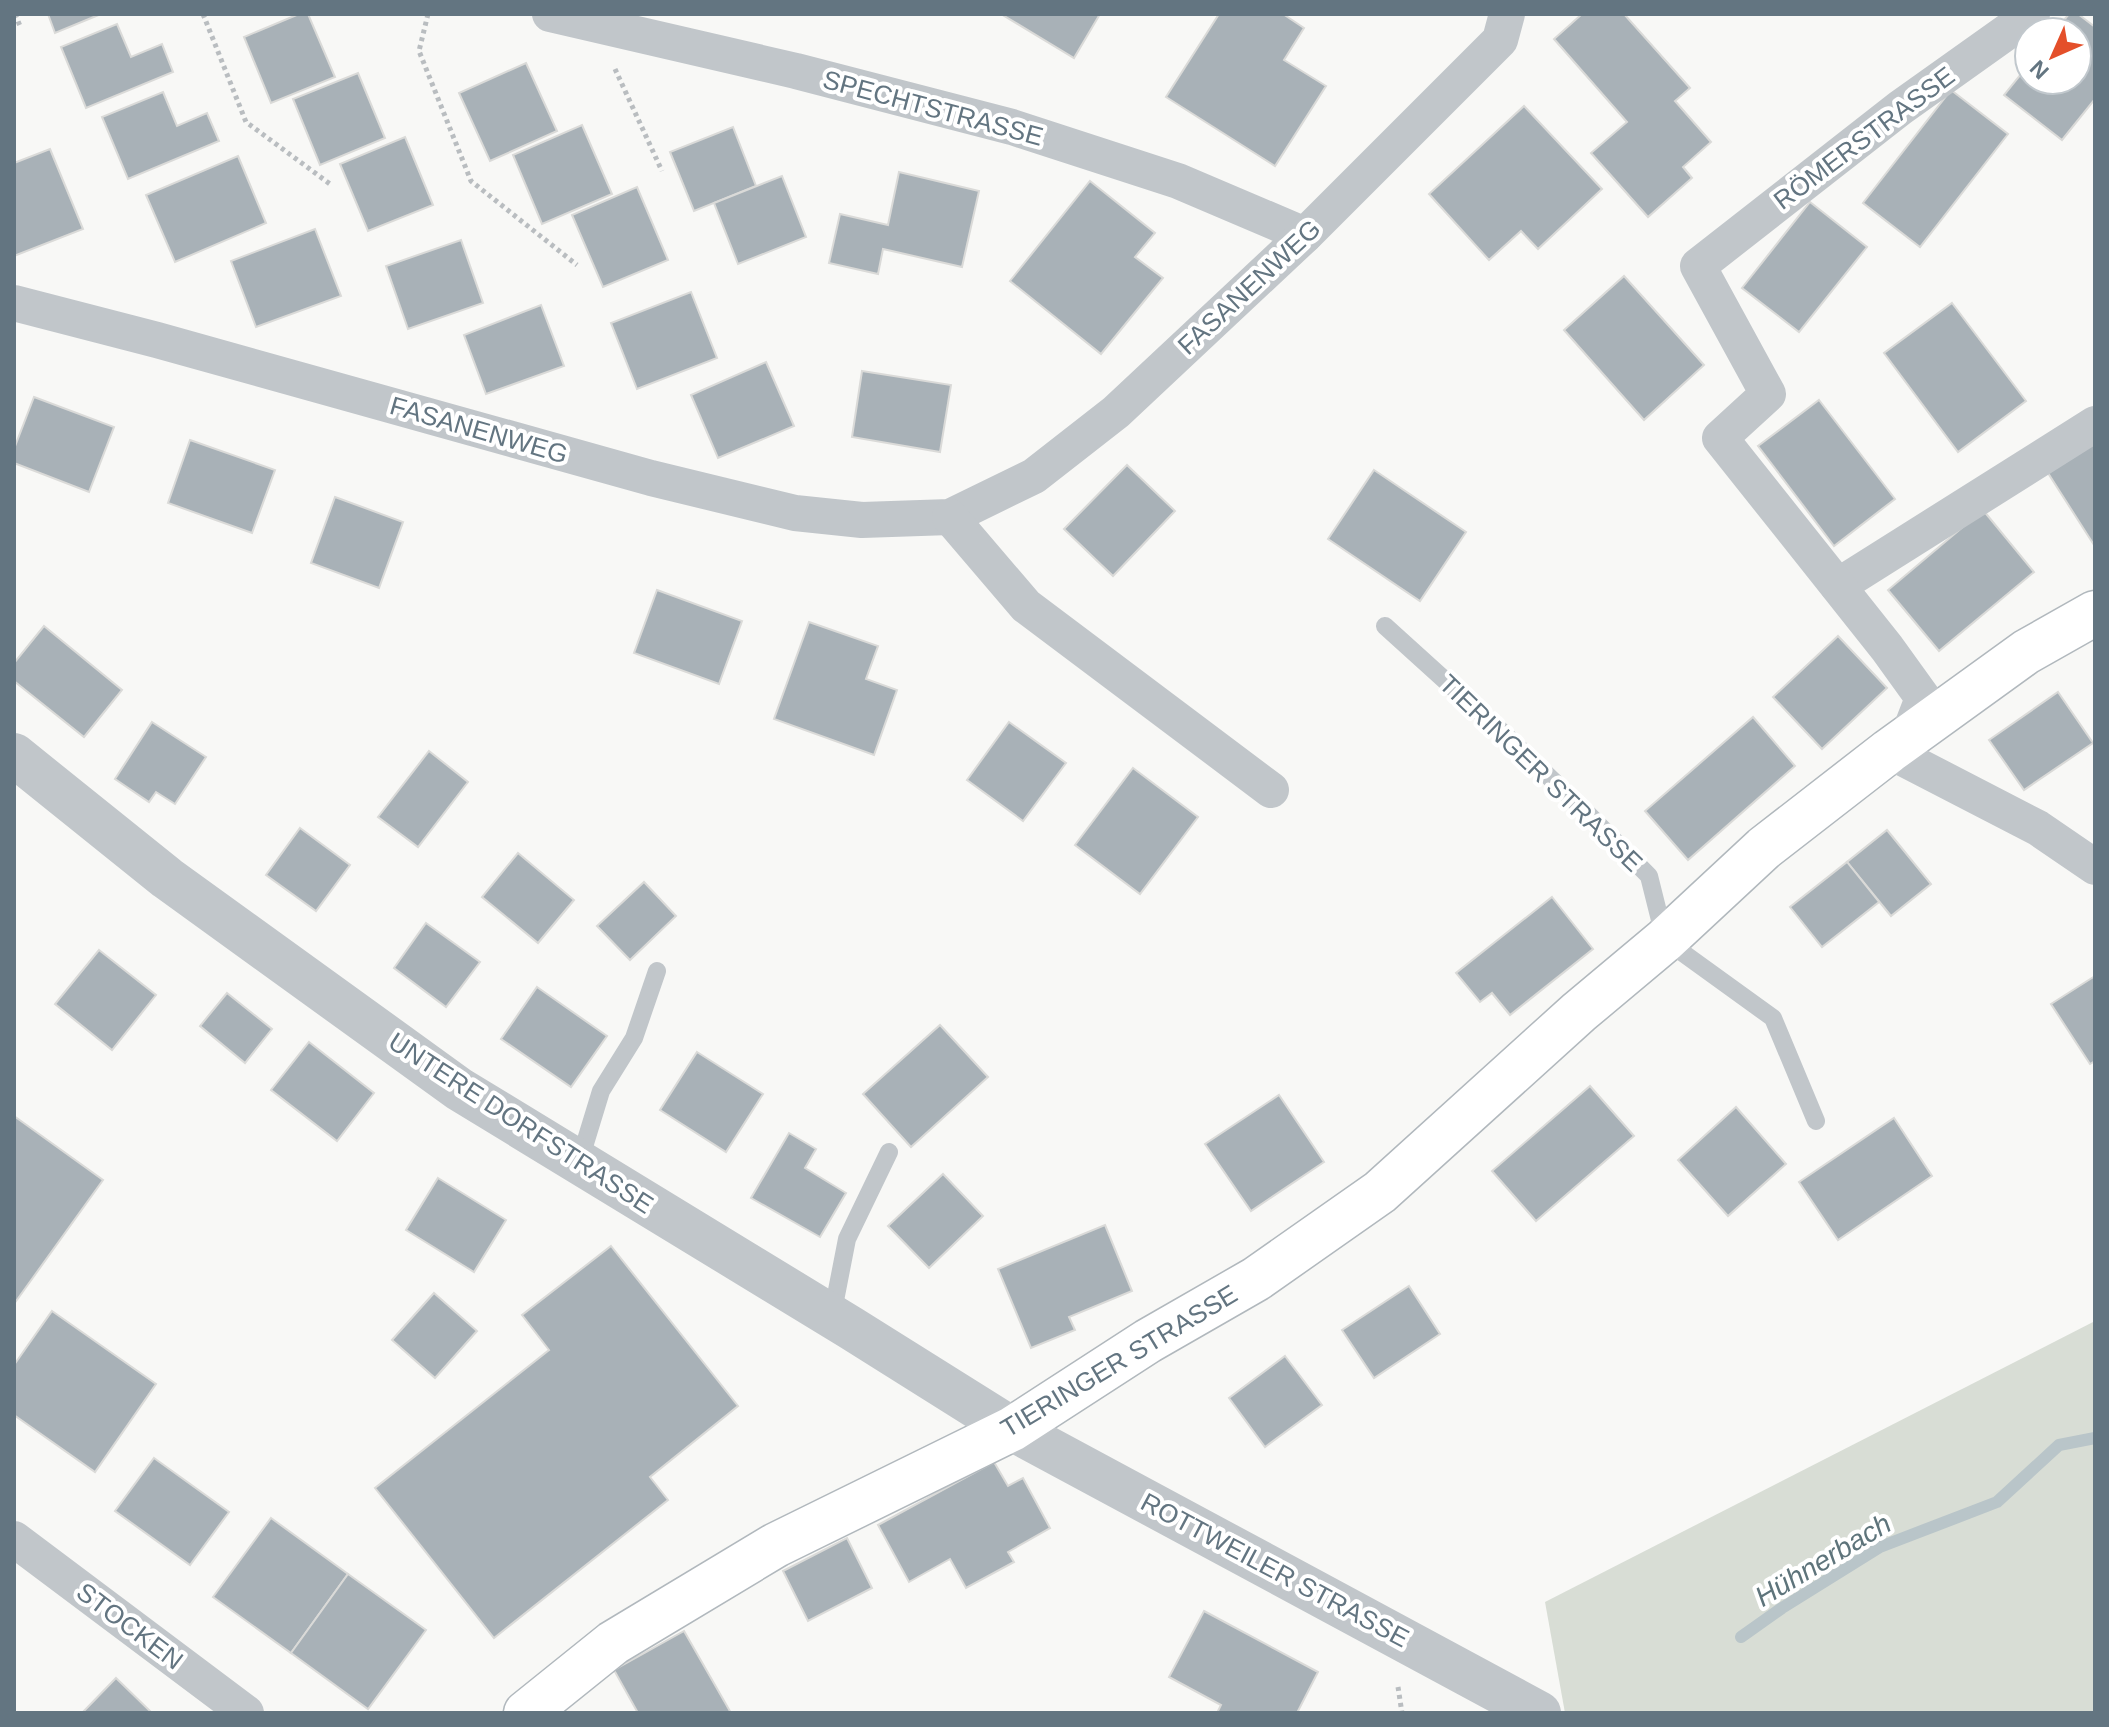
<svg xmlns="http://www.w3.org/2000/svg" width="2109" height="1727" viewBox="0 0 2109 1727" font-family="Helvetica,sans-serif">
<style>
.green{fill:#d8ddd5}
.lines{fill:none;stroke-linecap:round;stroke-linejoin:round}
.stream{stroke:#b9c5c9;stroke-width:12}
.building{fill:#a8b1b7;stroke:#dadad8;stroke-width:2}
.secondary-casing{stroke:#b1b8bd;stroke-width:47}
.path{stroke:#b9bdc0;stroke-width:5;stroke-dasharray:4 4;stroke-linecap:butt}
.service{stroke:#c1c6ca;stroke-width:18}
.minor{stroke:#c1c6ca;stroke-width:36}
.tertiary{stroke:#c1c6ca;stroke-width:44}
.secondary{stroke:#fff;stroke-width:44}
.labels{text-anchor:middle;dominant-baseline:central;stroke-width:8;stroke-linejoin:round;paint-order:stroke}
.street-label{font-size:26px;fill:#637581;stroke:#fff}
.water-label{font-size:28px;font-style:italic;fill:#5e747b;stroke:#fff}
</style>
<rect width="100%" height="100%" fill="#f8f8f6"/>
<path class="green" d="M2095 1321V1713H1565L1545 1602Z"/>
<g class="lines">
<path class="stream" d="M1741 1637 1782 1608 1880 1547 1997 1502 2059 1445 2095 1438"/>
</g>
<g class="building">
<path d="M48 14H101L55 33Z"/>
<path d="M299 14H308L335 77 271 103 244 37Z"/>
<path d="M1001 14H1100L1074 58Z"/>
<path d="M1219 14H1283L1304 28 1284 60 1326 86 1275 166 1166 97Z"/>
<path d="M1582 14H1624L1690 88 1675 101 1711 142 1683 167 1692 178 1648 217 1591 153 1627 122 1554 39Z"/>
<path d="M2069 14H2078L2095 27V99L2062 140 2004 95 2029 64V80H2077V32H2054Z"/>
<path d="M117 24 131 57 162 44 173 72 86 108 61 47Z"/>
<path d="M526 63 557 131 490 161 459 93Z"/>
<path d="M358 73 385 138 320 165 293 99Z"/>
<path d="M1951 90 2008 134 1920 247 1863 203Z"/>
<path d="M163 92 177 126 207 113 219 141 128 179 102 117Z"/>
<path d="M1524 106 1602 189 1538 249 1521 231 1489 260 1429 194Z"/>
<path d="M582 125 612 194 542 224 513 155Z"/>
<path d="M733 127 756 186 694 211 670 152Z"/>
<path d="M405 137 433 205 368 231 340 164Z"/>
<path d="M50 149 83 229 14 256V163Z"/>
<path d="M238 156 266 223 175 262 146 195Z"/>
<path d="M899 172 979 191 962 267 883 249 878 274 829 263 840 214 888 225Z"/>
<path d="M782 176 806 237 738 264 714 203Z"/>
<path d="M1090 181 1155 233 1135 257 1163 278 1101 354 1010 281Z"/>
<path d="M637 187 668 260 603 287 572 215Z"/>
<path d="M1810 202 1867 247 1799 332 1742 288Z"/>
<path d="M315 229 341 296 256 327 231 261Z"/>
<path d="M461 240 483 303 408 329 386 266Z"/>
<path d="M1624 276 1704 365 1644 420 1564 330Z"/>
<path d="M691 292 717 358 637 389 611 323Z"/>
<path d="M1952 303 2026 401 1958 452 1884 353Z"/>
<path d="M541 305 564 366 486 394 464 335Z"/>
<path d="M766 362 794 426 718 458 691 395Z"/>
<path d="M862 371 951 385 940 452 852 437Z"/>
<path d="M34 397 114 427 89 492 14 463V449Z"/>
<path d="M1819 400 1895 499 1834 546 1758 446Z"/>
<path d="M190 440 275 470 252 533 168 503Z"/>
<path d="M2095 443V544L2094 545 2048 473Z"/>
<path d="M1127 465 1175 511 1113 576 1064 529Z"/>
<path d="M1374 470 1466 532 1420 601 1328 539Z"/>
<path d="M335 497 403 522 379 588 311 563Z"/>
<path d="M1983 510 2034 572 1939 651 1888 590Z"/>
<path d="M657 590 742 621 719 684 634 653Z"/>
<path d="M809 622 878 646 866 679 897 690 874 755 774 719Z"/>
<path d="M44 626 122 690 84 737 14 681V663Z"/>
<path d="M1838 636 1887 688 1822 749 1773 697Z"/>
<path d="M2058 692 2093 743 2024 790 1989 740Z"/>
<path d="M1753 717 1795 766 1688 860 1645 811Z"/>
<path d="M152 722 206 757 175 804 156 792 149 802 115 779Z"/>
<path d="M1009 722 1066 763 1023 821 967 780Z"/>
<path d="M429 751 468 782 418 847 378 817Z"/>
<path d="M1133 768 1198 817 1140 894 1075 845Z"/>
<path d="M300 828 350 865 316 911 266 875Z"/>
<path d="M1887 830 1931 884 1891 916 1847 862Z"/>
<path d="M518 853 574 900 538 943 482 897Z"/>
<path d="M1847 862 1879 902 1822 947 1790 907Z"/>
<path d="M644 882 676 916 630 960 597 926Z"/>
<path d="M1552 897 1593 949 1510 1015 1492 993 1480 1002 1456 973Z"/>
<path d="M426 923 480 962 446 1007 394 968Z"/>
<path d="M99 950 156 995 112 1050 55 1004Z"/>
<path d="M2095 976V1061L2090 1064 2051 1004Z"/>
<path d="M537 987 607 1036 571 1087 501 1039Z"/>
<path d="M227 993 272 1029 245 1063 200 1026Z"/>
<path d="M940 1025 988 1077 911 1147 863 1094Z"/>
<path d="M309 1042 374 1093 337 1141 271 1090Z"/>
<path d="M697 1052 763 1094 726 1152 660 1110Z"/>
<path d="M1590 1086 1634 1136 1536 1221 1492 1171Z"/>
<path d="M1279 1095 1324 1162 1251 1211 1205 1144Z"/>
<path d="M1736 1107 1786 1164 1728 1216 1678 1160Z"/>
<path d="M14 1116 103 1180 14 1304Z"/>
<path d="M1894 1118 1932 1176 1838 1240 1799 1182Z"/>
<path d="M789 1133 816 1149 805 1168 846 1193 820 1237 751 1198Z"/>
<path d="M943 1174 983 1216 929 1268 888 1226Z"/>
<path d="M438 1178 506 1220 474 1272 406 1230Z"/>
<path d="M1105 1225 1132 1291 1069 1317 1075 1330 1031 1348 998 1269Z"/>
<path d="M611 1246 738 1406 650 1477 668 1500 494 1638 375 1488 549 1350 522 1315Z"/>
<path d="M1409 1286 1440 1334 1374 1378 1342 1330Z"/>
<path d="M434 1293 477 1331 435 1378 392 1340Z"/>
<path d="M52 1311 156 1384 95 1472 14 1415V1365Z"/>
<path d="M1285 1356 1322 1405 1265 1447 1229 1398Z"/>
<path d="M154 1458 229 1512 190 1565 115 1511Z"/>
<path d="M994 1462 1008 1486 1023 1478 1050 1528 1008 1552 1014 1562 966 1588 950 1559 909 1582 878 1525Z"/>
<path d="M271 1518 348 1574 291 1653 213 1597Z"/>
<path d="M847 1538 872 1588 808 1621 783 1571Z"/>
<path d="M348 1574 426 1630 368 1709 291 1653Z"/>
<path d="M1204 1611 1318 1672 1297 1713H1217L1221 1705 1169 1677Z"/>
<path d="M684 1631 731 1713H638L614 1670Z"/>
<path d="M116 1678 152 1713H82Z"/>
</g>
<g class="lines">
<g class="secondary-casing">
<path id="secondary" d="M526 1713 613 1643 776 1545 1012 1429 1148 1341 1256 1279 1380 1192 1579 1012 1665 940 1764 848 1889 751 2026 652 2095 613"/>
</g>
<g class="path">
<path d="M15 14 20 26"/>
<path d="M203 14 246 122 330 184"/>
<path d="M428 14 419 51 471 181 577 265"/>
<path d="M615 69 662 171"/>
<path d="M1398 1687 1402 1713"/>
</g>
<g class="service">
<path d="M1385 626 1501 731 1589 815 1649 876 1665 940 1773 1018 1816 1121"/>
<path d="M579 1163 601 1091 634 1038 657 971"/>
<path d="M832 1316 847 1239 889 1152"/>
</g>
<g class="minor">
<path d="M550 14 796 71 1012 127 1178 181 1305 235"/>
<path d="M14 303 157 340 651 478 795 513 862 520 950 517 1034 476 1116 412 1305 235 1500 40 1507 14"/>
<path d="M950 517 1026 606 1271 790"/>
<path d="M1838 586 2095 424"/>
<path d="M1908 737 1923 698 1887 648 1720 438 1768 394 1698 266 1900 108 2032 14"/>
<path d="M1889 751 2038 828 2095 867"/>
<path d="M14 1539 246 1713"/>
</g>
<path class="tertiary" d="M14 755 167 878 459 1089 851 1328 1012 1429 1539 1713"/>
<use href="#secondary" class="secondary"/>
</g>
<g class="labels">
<g class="street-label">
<text transform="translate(933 108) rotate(15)">SPECHTSTRASSE</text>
<text transform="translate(1864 138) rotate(-37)">RÖMERSTRASSE</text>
<text transform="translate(1249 287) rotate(-43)">FASANENWEG</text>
<text transform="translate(479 430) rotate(16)">FASANENWEG</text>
<text transform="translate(1541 773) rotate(44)">TIERINGER STRASSE</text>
<text transform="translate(521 1123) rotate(33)">UNTERE DORFSTRASSE</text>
<text transform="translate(1119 1361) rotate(-31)">TIERINGER STRASSE</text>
<text transform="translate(1275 1570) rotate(28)">ROTTWEILER STRASSE</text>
<text transform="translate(130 1626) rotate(37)">STOCKEN</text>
</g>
<g class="water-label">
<text transform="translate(1823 1560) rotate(-31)">Hühnerbach</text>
</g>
</g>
<rect width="2109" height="1727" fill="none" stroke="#637581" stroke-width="32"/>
<g transform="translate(2053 56) rotate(225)"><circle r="38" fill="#ffffff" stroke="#c1c8cd" stroke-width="2"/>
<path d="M0-6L14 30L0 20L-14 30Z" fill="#e44f2a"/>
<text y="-12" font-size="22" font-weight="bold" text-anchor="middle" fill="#637581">N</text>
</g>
</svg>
